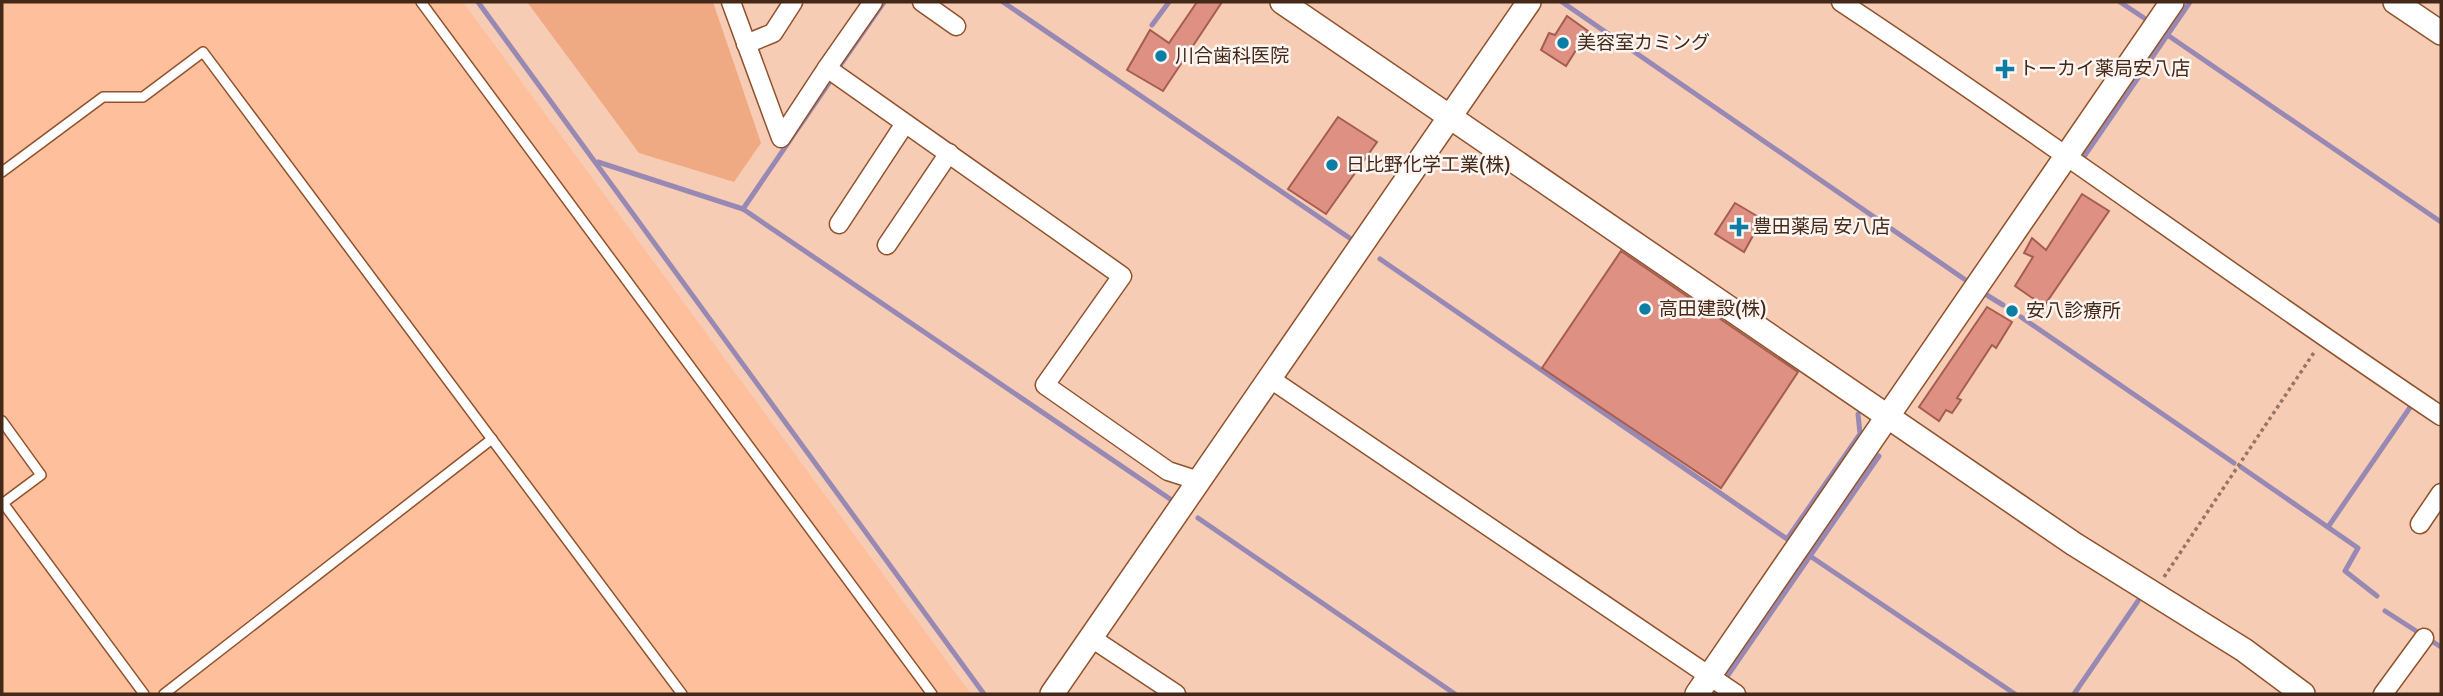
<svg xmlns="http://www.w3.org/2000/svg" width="2443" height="696" viewBox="0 0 2443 696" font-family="Signika,'Noto Sans JP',sans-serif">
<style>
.built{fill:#febf9c}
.green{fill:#f0aa83}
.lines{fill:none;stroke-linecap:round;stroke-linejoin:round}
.stream{stroke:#9788b4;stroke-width:5}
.building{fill:#de9083;stroke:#a65d51;stroke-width:2}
.service-casing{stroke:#90522c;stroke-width:12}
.minor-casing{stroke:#90522c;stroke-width:21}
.tertiary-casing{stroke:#90522c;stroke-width:26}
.path{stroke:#987562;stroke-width:3.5;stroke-dasharray:3.5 3.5;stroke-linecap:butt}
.service{stroke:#fff;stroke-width:9}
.minor{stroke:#fff;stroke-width:18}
.tertiary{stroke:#fff;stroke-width:23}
.poi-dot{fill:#0c7ea6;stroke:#fdf5f1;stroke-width:2.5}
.labels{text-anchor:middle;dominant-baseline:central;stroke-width:5;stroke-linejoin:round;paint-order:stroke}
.poi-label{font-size:19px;fill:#442919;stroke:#fdf5f1;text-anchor:start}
</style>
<rect width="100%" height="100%" fill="#f7ccb4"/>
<path class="built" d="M2 2H463L971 694H2Z"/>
<path class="green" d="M527 2H713L761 143 734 182 639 153Z"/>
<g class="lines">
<g class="stream">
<path d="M478 2 984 694"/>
<path d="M1003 2 1351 239"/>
<path d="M1562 2 1967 281"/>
<path d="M2120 2 2144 18"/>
<path d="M1152 25 1169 2"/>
<path d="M2166 34 2441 222"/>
<path d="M839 67 884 2"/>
<path d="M2083 158 2190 2"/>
<path d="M598 162 743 209 1173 501"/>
<path d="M743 209 831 80"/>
<path d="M1380 259 1787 539 1860 434 1858 414"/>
<path d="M1985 294 2003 305"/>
<path d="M2021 317 2234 463"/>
<path d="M2241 467 2358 548 2345 571 2377 596"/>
<path d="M1198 518 1455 694"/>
<path d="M2328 527 2411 406"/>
<path d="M1810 556 2015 694"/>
<path d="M2385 611 2441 647"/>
<path d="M1726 678 1879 456"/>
<path d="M1713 694 1715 691"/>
<path d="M2074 694 2138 601"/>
</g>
</g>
<g class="building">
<path d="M1197 2H1222L1163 91 1127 70 1150 30 1169 43Z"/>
<path d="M1567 16 1588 31 1566 66 1541 50 1549 33 1555 35Z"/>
<path d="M1338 117 1377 142 1326 214 1288 189Z"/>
<path d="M2082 194 2109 211 2044 306 2015 286 2033 257 2024 253 2032 238 2046 250Z"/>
<path d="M1735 203 1762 219 1744 252 1715 234Z"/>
<path d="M1621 251 1798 372 1721 488 1542 368Z"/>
<path d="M1987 307 2012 322 1996 348 1992 345 1957 398 1961 400 1952 413 1946 410 1939 421 1919 407Z"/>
</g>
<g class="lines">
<g class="service-casing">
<g id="service">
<path d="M421 2 932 694"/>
<path d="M2 172 103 97H143L203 52 682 694"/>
<path d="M2 421 41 475 2 504"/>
<path d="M3 503 144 694"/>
<path d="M164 694 492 439"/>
</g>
</g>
<g class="minor-casing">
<g id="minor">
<path d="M731 2 781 138 827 68 1122 276 1045 385 1168 471 1199 481"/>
<path d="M922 2 956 26"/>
<path d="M1841 2C2044 136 2239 281 2441 416"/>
<path d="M746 44 773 33 793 2"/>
<path d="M827 68 873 2"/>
<path d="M839 224 904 125"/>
<path d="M887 245 949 153"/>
<path d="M1269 378 1736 694"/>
<path d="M2420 524 2441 493"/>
<path d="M1090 637 1176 694"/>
<path d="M2383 694 2424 638"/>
</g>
</g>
<g class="tertiary-casing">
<g id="tertiary">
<path d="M1282 2 2074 544 2244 650 2303 694"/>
<path d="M2395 2 2441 33"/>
<path d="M1052 694 1529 2"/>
<path d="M1697 694 2172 2"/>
</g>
</g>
<path class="path" d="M2164 577 2315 351"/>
<use href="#service" class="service"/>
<use href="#minor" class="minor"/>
<use href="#tertiary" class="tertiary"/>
</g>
<g class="poi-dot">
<circle cx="1563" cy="43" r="7"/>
<circle cx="1161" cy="56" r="7"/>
<path d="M2001.5 58.5h7v7h7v7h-7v7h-7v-7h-7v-7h7z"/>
<circle cx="1332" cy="165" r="7"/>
<path d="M1735.5 216.5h7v7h7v7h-7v7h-7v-7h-7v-7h7z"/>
<circle cx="1645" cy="309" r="7"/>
<circle cx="2012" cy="311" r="7"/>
</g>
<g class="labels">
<g class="poi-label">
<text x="1577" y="43">美容室カミング</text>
<text x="1175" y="56">川合歯科医院</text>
<text x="2019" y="69">トーカイ薬局安八店</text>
<text x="1346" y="165">日比野化学工業(株)</text>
<text x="1753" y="227">豊田薬局 安八店</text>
<text x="1659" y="309">高田建設(株)</text>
<text x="2026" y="311">安八診療所</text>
</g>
</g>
<rect width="2443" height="696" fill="none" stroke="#442919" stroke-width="7"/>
</svg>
